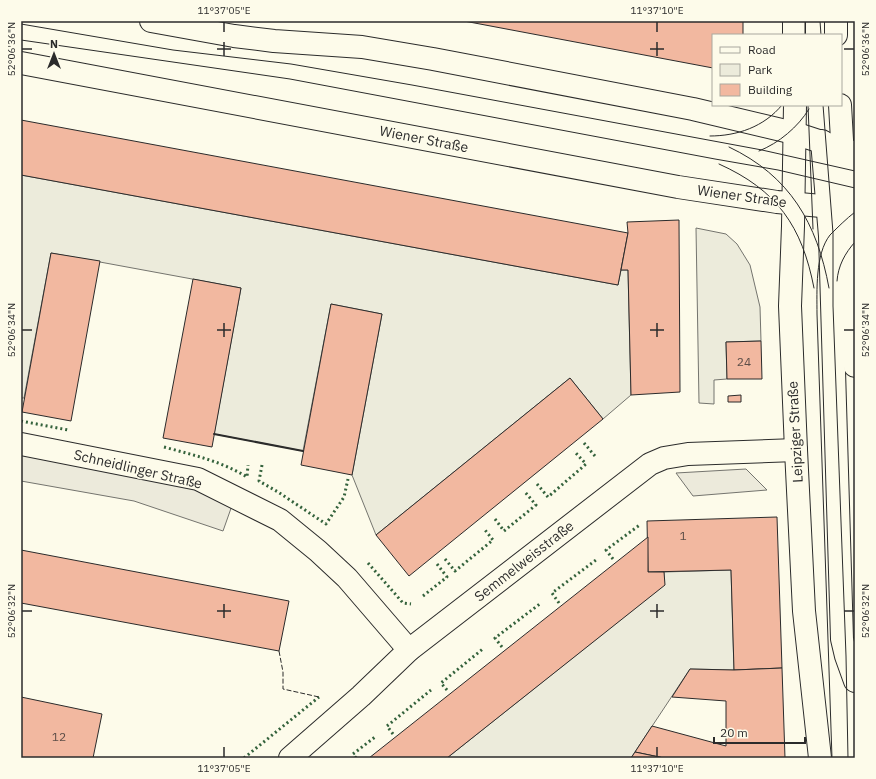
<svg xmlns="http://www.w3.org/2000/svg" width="876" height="779" viewBox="0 0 876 779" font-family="'IBM Plex Sans',sans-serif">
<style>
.green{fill:#ecebdb;stroke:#74746e}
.parking{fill:#eceadb;stroke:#74746e}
.building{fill:#f2b8a0;stroke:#2b2b2b}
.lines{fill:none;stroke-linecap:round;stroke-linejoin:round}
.minor-casing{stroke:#2b2b2b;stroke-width:24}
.major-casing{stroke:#2b2b2b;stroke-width:24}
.minor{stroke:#fdfbea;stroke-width:22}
.major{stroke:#fdfbea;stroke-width:22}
.tram{stroke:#2b2b2b;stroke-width:1}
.hedge{stroke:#34623c;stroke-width:3;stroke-dasharray:2 3;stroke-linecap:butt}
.fence{stroke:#2b2b2b;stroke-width:1;stroke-dasharray:5 2;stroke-linecap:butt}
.wall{stroke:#2b2b2b;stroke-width:2}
.ticks{fill:none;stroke:#2b2b2b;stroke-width:1.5}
.labels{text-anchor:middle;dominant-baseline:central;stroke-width:3;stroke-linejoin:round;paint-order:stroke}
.number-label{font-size:12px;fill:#5d4e48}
.street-label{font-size:14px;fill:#2b2b2b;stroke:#fdfbea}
.neatline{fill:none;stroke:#2b2b2b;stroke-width:1.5}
.ticks-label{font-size:10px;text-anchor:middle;fill:#2b2b2b}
</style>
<rect width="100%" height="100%" fill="#fdfbea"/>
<g class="green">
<path d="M21 175 618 285 621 270H628L631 395 603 419 570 378 376 535 352 475 382 314 331 304 303 451 214 434 241 288 51 253 24 398H21Z"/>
<path d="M696 228 726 234 737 244 750 265 760 307 761 341 726 342 727 379 714 380V404L699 403Z"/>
<path d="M731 570 734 670 690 669 631 758H447L664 585V572Z"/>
</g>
<g class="parking">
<path d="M21 444 235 497 223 531 134 501 21 481Z"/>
<path d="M746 469 767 490 693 496 676 473Z"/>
</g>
<g class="building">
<path d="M464 21H743V35H713V68Z"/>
<path d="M21 120 628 233 618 285 21 175Z"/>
<path d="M679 220 680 392 631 395 628 270H621L628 233 627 222Z"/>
<path d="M51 253 100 261 71 421 22 412Z"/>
<path d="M193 279 241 288 212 447 163 438Z"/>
<path d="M331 304 382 314 352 475 301 465Z"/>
<path d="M761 341 762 379H727L726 342Z"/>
<path d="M570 378 603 419 409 576 376 535Z"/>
<path d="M741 395V402H728V396Z"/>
<path d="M777 517 782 668 734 670 731 570 648 572 647 521Z"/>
<path d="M648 537V572H664L665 585 447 758H369Z"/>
<path d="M21 550 289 601 279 651 21 603Z"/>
<path d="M782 668 785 758H664L635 752 652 726 726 746V701L672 697 690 669 734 670Z"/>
<path d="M21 697 102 714 93 758H21Z"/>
<path d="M635 752 664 758H631Z"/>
</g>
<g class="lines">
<g class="minor-casing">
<g id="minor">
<path d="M21 444 198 479 280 520 318 551 347 578 409 650"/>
<path d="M290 758 361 696 409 650 650 464 664 458 688 454 796 450"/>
</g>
</g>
<g class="major-casing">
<g id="major">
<path d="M151 21 234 36 274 41 362 47 433 59 693 109 794 133 855 153"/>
<path d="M794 21V35"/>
<path d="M836 21V35"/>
<path d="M21 63 678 187 777 202 855 209"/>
<path d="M795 105 793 226 790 306 796 450 804 611 820 758"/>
<path d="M840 105 855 366"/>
<path d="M822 141 830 236 842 639 846 656 855 681"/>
</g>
</g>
<use href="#minor" class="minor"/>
<use href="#major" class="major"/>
<g class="tram">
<path d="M805 21V35"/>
<path d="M820 21 821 35"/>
<path d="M21 24 173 50 291 64 412 85 762 150 855 171"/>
<path d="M21 40 290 79 715 159 778 170 855 188"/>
<path d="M808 105 813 229"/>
<path d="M823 105 833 233V306L846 656 848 758"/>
<path d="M710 136C737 136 764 127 782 105"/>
<path d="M729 147C790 176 817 223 829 288"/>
<path d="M759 151C779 143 798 127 809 109"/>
<path d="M719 164C777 190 802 226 814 288"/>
<path d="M837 281C838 266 845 253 855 242"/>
<path d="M832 758 817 314C817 291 815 254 830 235 838 227 846 219 855 212"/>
</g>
<g class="hedge">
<path d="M21 421 68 430"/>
<path d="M584 443 595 456"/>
<path d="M164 447C193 455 221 461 247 477L248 465"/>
<path d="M262 465 259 481 278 492 326 524 344 497 348 479"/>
<path d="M537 484 548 497 586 464 574 451"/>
<path d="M495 519 504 531 536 505 525 492"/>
<path d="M445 559 455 571 493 540 485 530"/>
<path d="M613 559 606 550 641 524"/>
<path d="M368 563 403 603 411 604"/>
<path d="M423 596 447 577 437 564"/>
<path d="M559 603 552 593 596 560"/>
<path d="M502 647 495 638 541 603"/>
<path d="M447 690 441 683 484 648"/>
<path d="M393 734 387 726 431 690"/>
<path d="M244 758 319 697"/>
<path d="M356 758 353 754 375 737"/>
</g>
<path class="fence" d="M279 651 283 672V689L319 697"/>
<path class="wall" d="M214 434 303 451"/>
</g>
<path class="ticks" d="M224 22V32M657 22V32M224 42V56M657 42V56M22 49H32M217 49H231M650 49H664M844 49H854M224 323V337M657 323V337M22 330H32M217 330H231M650 330H664M844 330H854M224 604V618M657 604V618M22 611H32M217 611H231M650 611H664M844 611H854M224 747V757M657 747V757"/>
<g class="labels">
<g class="number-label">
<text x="744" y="361">24</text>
<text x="683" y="535">1</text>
<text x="59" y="736">12</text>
</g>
<g class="street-label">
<text transform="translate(424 139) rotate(11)">Wiener Straße</text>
<text transform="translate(742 196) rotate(8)">Wiener Straße</text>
<text transform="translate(795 432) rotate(-93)">Leipziger Straße</text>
<text transform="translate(138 469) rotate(13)">Schneidlinger Straße</text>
<text transform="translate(524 561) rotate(-38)">Semmelweisstraße</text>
</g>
</g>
<rect width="876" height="779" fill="none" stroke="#fdfbea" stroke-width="44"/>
<rect x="712" y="34" width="130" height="72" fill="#fdfbea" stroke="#a9a89e"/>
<rect x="720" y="47" width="20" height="6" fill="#fdfbea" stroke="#a9a89e"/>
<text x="748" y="54" font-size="12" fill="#2b2b2b">Road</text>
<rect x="720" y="64" width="20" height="12" fill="#ecebdb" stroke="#a9a89e"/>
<text x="748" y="74" font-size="12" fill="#2b2b2b">Park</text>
<rect x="720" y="84" width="20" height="12" fill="#f2b8a0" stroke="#a9a89e"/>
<text x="748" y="94" font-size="12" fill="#2b2b2b">Building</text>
<g transform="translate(54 54)" stroke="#fdfbea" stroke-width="3" paint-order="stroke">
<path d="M0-3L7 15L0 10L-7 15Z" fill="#2b2b2b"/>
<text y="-6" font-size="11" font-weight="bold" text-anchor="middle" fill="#2b2b2b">N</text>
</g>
<path d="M714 737v6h91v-6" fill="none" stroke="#2b2b2b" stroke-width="2"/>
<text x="720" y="737" font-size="12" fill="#2b2b2b" stroke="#fdfbea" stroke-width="3" paint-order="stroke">20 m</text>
<rect x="22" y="22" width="832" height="735" class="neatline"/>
<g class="ticks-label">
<text x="224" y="14">11°37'05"E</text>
<text x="657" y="14">11°37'10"E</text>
<text transform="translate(11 49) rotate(-90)" y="4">52°06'36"N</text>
<text transform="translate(865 49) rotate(-90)" y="4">52°06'36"N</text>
<text transform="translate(11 330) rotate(-90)" y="4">52°06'34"N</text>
<text transform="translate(865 330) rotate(-90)" y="4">52°06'34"N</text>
<text transform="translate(11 611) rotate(-90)" y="4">52°06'32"N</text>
<text transform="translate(865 611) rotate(-90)" y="4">52°06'32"N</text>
<text x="224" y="772">11°37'05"E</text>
<text x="657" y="772">11°37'10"E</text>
</g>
</svg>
